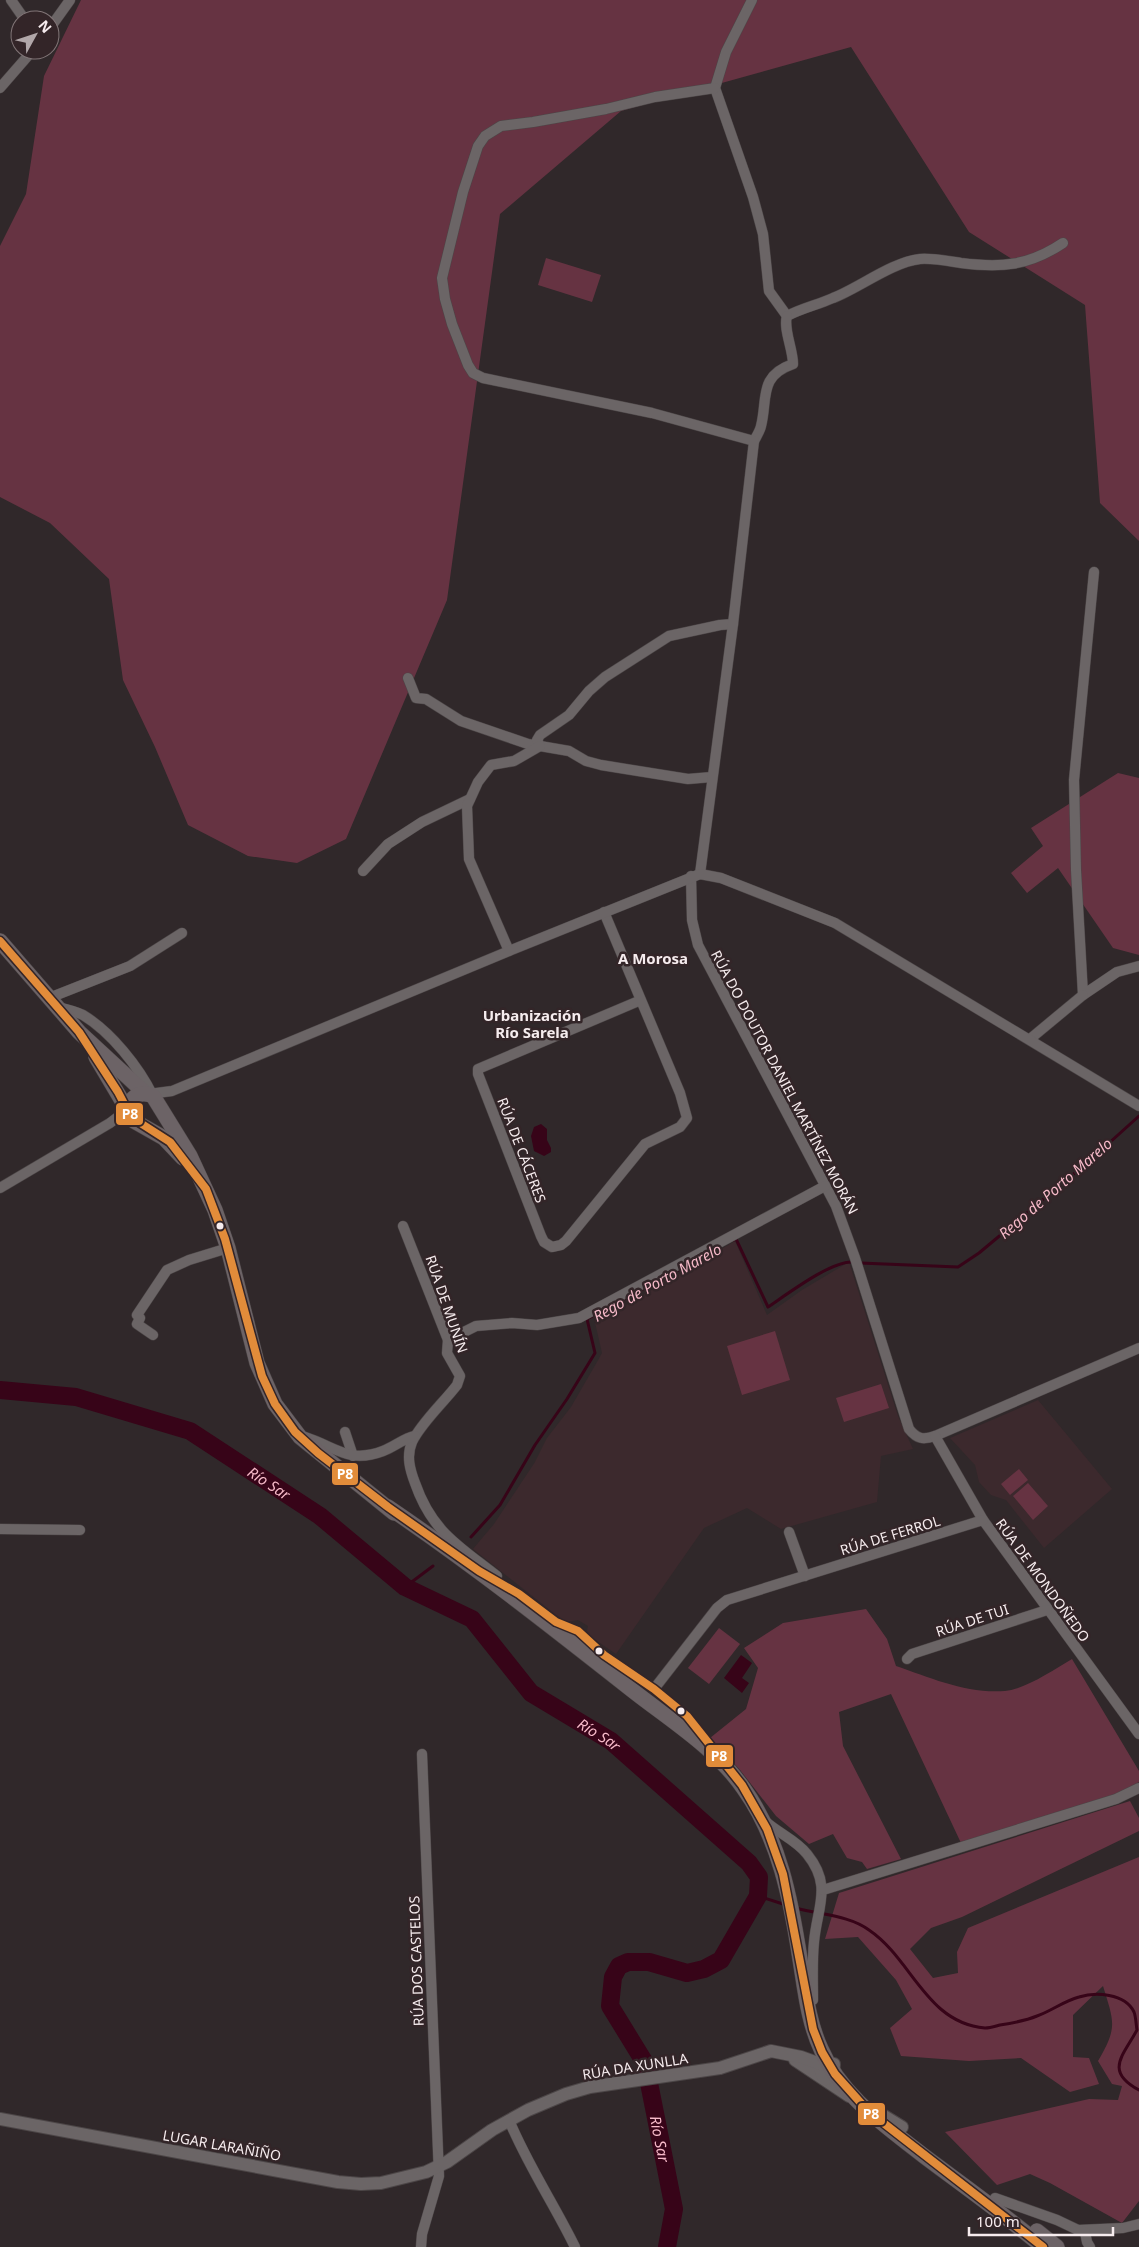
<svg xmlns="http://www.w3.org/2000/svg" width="1139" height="2247" viewBox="0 0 1139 2247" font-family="'Noto Sans',sans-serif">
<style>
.built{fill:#3c292d}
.green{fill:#663342}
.water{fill:#370418}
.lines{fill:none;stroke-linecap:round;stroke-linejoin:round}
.stream{stroke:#370418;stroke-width:3}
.river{stroke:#370418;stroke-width:18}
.minor-casing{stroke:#4c4647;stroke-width:11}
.tertiary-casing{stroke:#4c4647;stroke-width:14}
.primary-casing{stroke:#4c4647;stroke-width:16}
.minor{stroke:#6b6566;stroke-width:10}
.tertiary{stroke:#6b6566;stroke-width:12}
.primary{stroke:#6c6366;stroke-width:15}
.bus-1-casing{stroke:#332528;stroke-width:11}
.bus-1{stroke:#e28c3a;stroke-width:8}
.bus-dot{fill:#f6ecee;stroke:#332528;stroke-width:2}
.labels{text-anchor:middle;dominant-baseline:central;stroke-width:5;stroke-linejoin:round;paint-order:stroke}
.street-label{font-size:14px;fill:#f6ecee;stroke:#332528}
.neighbourhood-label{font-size:15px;font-weight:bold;fill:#f6ecee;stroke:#332528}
.water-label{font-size:15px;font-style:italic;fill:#f7bac9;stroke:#332528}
.line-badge{stroke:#332528;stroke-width:2}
.badge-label{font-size:14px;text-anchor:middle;font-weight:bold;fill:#fff}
</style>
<rect width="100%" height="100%" fill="#30282a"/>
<g class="built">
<path d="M735 1241 767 1315 802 1290 849 1262 898 1416 913 1449 881 1456 877 1502 781 1529 747 1508 704 1528 616 1654 591 1637 587 1631 588 1626 578 1620 567 1622 556 1615 473 1549 494 1524 535 1462 547 1438 571 1407 597 1362 602 1353 594 1318H604Z"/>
<path d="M1038 1400 1112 1489 1044 1548 1006 1500 991 1495 979 1482 975 1465 950 1438Z"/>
</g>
<g class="green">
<path d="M81 0H1139V541L1100 503 1085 305 969 232 851 47 621 111 500 214 447 600 346 839 297 863 248 856 188 825 155 747 123 680 109 579 50 523 0 497V246L26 194 44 76Z"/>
<path d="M546 258 601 275 592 302 538 285Z"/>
<path d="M1118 773 1139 778V955L1113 948 1058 868 1027 893 1011 873 1043 846 1031 828Z"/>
<path d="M775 1331 790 1380 742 1395 727 1346Z"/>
<path d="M881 1384 889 1408 844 1422 836 1398Z"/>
<path d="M1019 1469 1028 1480 1010 1495 1001 1484Z"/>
<path d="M1028 1483 1048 1506 1033 1520 1013 1496Z"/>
<path d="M866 1609 887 1639 896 1666C931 1678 967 1694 1005 1691 1026 1689 1053 1670 1072 1659L1139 1771V1782L1115 1796 961 1843 891 1694 839 1712 843 1746 901 1859 867 1869 862 1862 847 1858 833 1834 809 1844 776 1816 740 1770 710 1738 746 1709 758 1668 744 1648 783 1623Z"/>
<path d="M719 1628 740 1644 709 1684 688 1668Z"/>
<path d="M1130 1801 1139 1818V1831L962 1917 931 1928 910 1949 933 1978 958 1973 957 1952 968 1928 1139 1857V2201L1122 2223 1050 2183 1030 2174 997 2185 945 2132 1089 2099 1118 2100 1122 2086 1112 2084 1098 2061C1118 2027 1114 2022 1103 1986L1073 2015V2057L1089 2058 1099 2084 1070 2092 1021 2058 969 2061 901 2056 890 2028 912 2009 896 1980 858 1937 825 1939 839 1893Z"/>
</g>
<g class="water">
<path d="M541 1124 547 1129V1140L551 1148V1152L544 1156 534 1151 531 1136 534 1127Z"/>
<path d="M741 1655 752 1663 742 1678 749 1683 742 1693 724 1678Z"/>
</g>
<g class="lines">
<g class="stream">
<path d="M734 1240 736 1239 768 1307C786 1295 832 1260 853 1262"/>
<path d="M860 1263 958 1267 979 1253 1088 1162 1139 1116"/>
<path d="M471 1537 500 1505 535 1445 567 1399 595 1353 587 1319 682 1268"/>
<path d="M405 1587 433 1566"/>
<path d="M758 1896 786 1905"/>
<path d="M796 1908C820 1915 849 1915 869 1930 912 1959 926 2023 985 2028 990 2028 996 2026 1000 2025 1013 2023 1025 2021 1037 2016 1051 2011 1064 2001 1079 1997 1095 1992 1125 1993 1134 2012 1136 2017 1136 2025 1137 2030 1123 2056 1104 2071 1139 2090"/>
</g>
<path class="river" id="s1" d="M0 1390 76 1397 190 1431 320 1516 405 1587 472 1619 531 1693 611 1741 749 1863 759 1877 758 1896 721 1960 704 1969 687 1973 649 1962H628L619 1966 613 1977 610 2006 645 2063 656 2118 674 2209 667 2247"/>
<g class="minor-casing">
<g id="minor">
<path d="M11 0 25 20"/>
<path d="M752 0 726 52 715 88 753 197 763 234 769 291 787 316C802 308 817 305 833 298 859 288 892 262 920 259 933 258 948 261 961 263 1001 268 1029 266 1063 243"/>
<path d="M50 28 70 0"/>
<path d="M0 88 33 50"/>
<path d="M754 441C756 437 760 431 761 426 768 399 758 376 793 364 793 349 783 329 787 316"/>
<path d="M1094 572 1074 780 1076 870 1083 995 1117 972 1139 966"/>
<path d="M408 678 416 698 426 699 461 721 528 744 540 746"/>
<path d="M712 777 688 779 601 765 586 761 569 751 540 746 537 740 540 735 569 715 589 691 605 677 669 636 720 625 733 624"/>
<path d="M363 871 388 844 422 822 470 799"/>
<path d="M700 874 733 624 754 441 652 413 483 378 473 373 468 365 452 324 445 299 442 278 463 192 478 146 485 136 501 126 533 122 606 109 655 97 715 88"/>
<path d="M691 876 692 920 698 945 836 1206 855 1258 909 1429C917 1439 923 1440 935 1436L1139 1348"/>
<path d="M604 912 680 1093 687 1118 680 1127 645 1144 566 1241 561 1245 552 1247 544 1242 541 1236 478 1074V1069L641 1000"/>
<path d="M509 951 469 859 467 806 478 782 491 765 514 761 540 746"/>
<path d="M49 998 130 966 182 933"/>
<path d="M57 1007C66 1009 75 1011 83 1015 111 1032 139 1067 153 1096"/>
<path d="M1030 1039 1083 995"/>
<path d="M149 1094 172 1091 509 951 700 874 721 878 835 923 1139 1106"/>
<path d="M0 1188 110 1123 123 1113 128 1105"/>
<path d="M403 1226 448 1340 447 1353 460 1376 457 1385C444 1402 421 1423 412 1442 406 1456 410 1470 415 1483 432 1532 459 1546 497 1576"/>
<path d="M153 1335 137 1324 140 1318 137 1315 167 1270 189 1260 228 1248"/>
<path d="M448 1340 476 1326 512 1323 537 1325 579 1318 825 1186"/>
<path d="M345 1432 353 1456"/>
<path d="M935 1436 983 1520 1139 1734"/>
<path d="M305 1437C336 1447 349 1464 383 1451 394 1447 404 1438 415 1436"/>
<path d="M0 1529 80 1530"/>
<path d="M789 1532 805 1576"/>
<path d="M907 1659 912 1654 1047 1610"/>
<path d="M654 1689 717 1608 727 1600 983 1520"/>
<path d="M765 1821C778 1833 796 1840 807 1854 833 1886 817 1907 814 1942 812 1961 813 1981 813 2000"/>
<path d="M823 1890 1116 1799 1139 1788"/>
<path d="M509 2120C527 2164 554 2204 575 2247"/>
<path d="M995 2198 1057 2220 1078 2230 1123 2228 1139 2224"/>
<path d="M1078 2230 1085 2232 1087 2242 1090 2247"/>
<path d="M421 2247 422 2234 439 2176 422 1754"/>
</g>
</g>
<g class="tertiary-casing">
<g id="tertiary">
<path d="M795 2060 849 2096"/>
<path d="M828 2063 820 2068 822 2075 826 2079 833 2075 834 2064"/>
<path d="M876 2111 902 2127"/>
<path d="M0 2119 338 2182 361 2184 381 2183 426 2172 447 2162 492 2130 528 2110 566 2094 590 2087 720 2068 771 2051 801 2057 823 2065"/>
</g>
</g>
<g class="primary-casing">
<g id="primary">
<path d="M0 941 79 1032 145 1093"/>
<path d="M96 1057 134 1121 164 1138 183 1158"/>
<path d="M129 1112C128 1097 140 1090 153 1096L190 1156 215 1210 228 1248 257 1363 275 1404 300 1437 394 1513"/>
<path d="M388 1507C472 1564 552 1627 632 1690 670 1720 716 1748 744 1789 779 1838 791 1900 800 1959 805 1989 808 2021 821 2049 841 2096 886 2126 924 2156 964 2186 1005 2215 1043 2247"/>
<path d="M1037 2231 1057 2247"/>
</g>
</g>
<use href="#minor" class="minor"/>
<use href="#tertiary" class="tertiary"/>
<use href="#primary" class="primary"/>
<g class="bus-1-casing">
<path id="bus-1" d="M0 941 79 1032 118 1092 131 1117 170 1142 206 1189 225 1239 262 1376 275 1404 295 1432 318 1453 388 1507 479 1571 519 1594 556 1622 578 1631 604 1655 654 1689 687 1716 742 1785 767 1829 783 1874 813 2029 822 2052 835 2074 868 2111 1043 2247"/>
</g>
<use href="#bus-1" class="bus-1"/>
</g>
<g class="bus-dot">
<circle cx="220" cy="1226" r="4.5"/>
<circle cx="599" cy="1651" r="4.5"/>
<circle cx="681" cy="1711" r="4.5"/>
</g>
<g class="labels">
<g class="street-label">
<text transform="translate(785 1082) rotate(62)">RÚA DO DOUTOR DANIEL MARTÍNEZ MORÁN</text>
<text transform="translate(522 1150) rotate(69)">RÚA DE CÁCERES</text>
<text transform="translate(447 1304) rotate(71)">RÚA DE MUNÍN</text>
<text transform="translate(890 1535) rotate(-17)">RÚA DE FERROL</text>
<text transform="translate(1043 1580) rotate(54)">RÚA DE MONDOÑEDO</text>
<text transform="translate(972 1620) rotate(-18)">RÚA DE TUI</text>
<text transform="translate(416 1961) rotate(-92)">RÚA DOS CASTELOS</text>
<text transform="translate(635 2066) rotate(-9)">RÚA DA XUNLLA</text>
<text transform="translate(222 2145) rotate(10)">LUGAR LARAÑIÑO</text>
</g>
<g class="neighbourhood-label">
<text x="653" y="958">A Morosa</text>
<text x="532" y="1015">Urbanización<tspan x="532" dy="17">Río Sarela</tspan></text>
</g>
<g class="water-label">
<text transform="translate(1055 1188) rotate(-41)">Rego de Porto Marelo</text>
<text transform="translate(657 1282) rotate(-29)">Rego de Porto Marelo</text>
<text stroke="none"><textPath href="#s1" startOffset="290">Río Sar</textPath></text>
<text stroke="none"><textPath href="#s1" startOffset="710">Río Sar</textPath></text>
<text stroke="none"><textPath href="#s1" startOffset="1311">Río Sar</textPath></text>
</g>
</g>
<g class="line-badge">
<rect x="115" y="1102" width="29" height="24" rx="5" fill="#e28c3a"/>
<rect x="331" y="1462" width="28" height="24" rx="5" fill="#e28c3a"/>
<rect x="705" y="1744" width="29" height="24" rx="5" fill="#e28c3a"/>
<rect x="857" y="2102" width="29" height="24" rx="5" fill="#e28c3a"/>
</g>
<g class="badge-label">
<text x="130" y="1119">P8</text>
<text x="345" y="1479">P8</text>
<text x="719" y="1761">P8</text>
<text x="871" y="2119">P8</text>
</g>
<g transform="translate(35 35) rotate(50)"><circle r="24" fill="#332528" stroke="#817577"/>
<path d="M0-4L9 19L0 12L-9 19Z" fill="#b1a7a9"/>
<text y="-8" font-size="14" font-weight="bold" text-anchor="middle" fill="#f6ecee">N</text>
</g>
<path d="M969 2227v8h144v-8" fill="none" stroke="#f6ecee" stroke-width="2.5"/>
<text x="976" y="2227" font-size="15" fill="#f6ecee" stroke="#332528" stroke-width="4" paint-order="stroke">100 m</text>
</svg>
